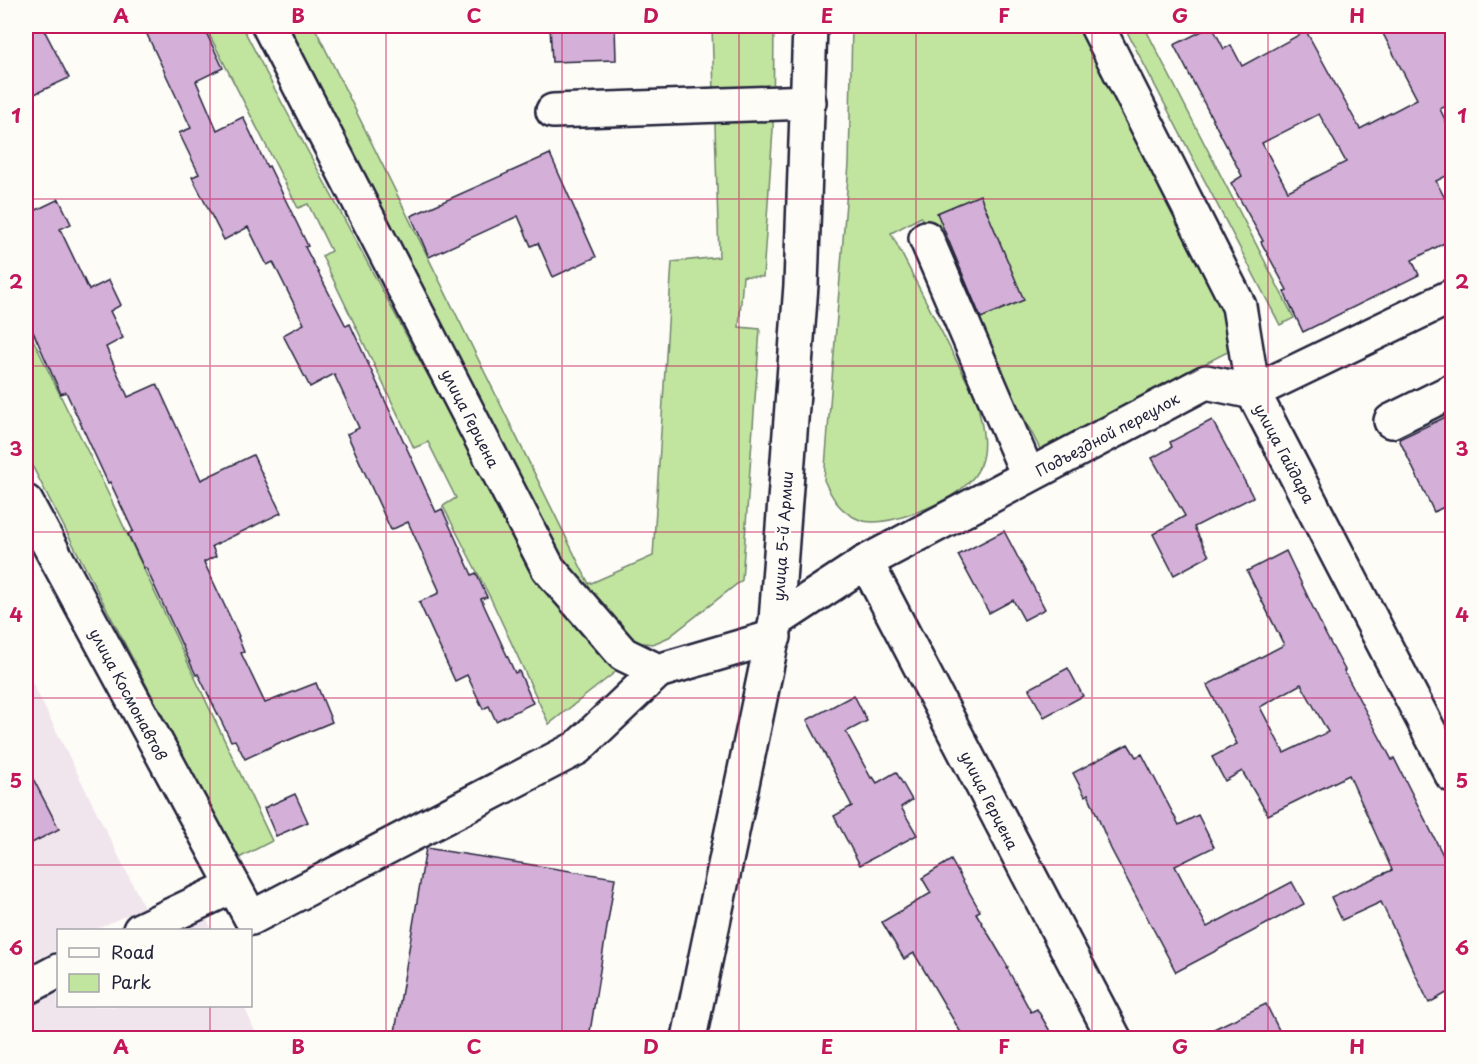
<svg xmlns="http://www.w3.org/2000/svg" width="1478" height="1064" viewBox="0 0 1478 1064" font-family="'Playpen Sans',sans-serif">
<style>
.built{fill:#f1e5ed}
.green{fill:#c1e59f;stroke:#72846d;stroke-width:1.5}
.building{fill:#d4afd7;stroke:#22223b;stroke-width:1.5;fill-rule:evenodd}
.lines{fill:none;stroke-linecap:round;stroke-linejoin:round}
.minor-casing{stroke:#22223b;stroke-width:38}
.minor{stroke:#fdfcf7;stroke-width:33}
.grid{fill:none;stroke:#c2185b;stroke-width:1.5;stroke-opacity:0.55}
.labels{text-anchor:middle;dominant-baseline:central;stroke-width:4.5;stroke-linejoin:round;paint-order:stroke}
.street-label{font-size:15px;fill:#22223b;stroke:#fdfcf7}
.neatline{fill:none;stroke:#c2185b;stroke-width:2}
.grid-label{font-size:20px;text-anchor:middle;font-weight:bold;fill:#c2185b}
</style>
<rect width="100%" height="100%" fill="#fdfcf7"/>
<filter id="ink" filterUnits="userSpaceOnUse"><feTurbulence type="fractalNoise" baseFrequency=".0167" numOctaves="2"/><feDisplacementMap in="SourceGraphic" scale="12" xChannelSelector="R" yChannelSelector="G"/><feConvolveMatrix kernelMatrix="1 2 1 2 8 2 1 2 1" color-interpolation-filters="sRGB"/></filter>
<g filter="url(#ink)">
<g class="built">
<path d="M26 670 144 907 95 930H58V949L26 965Z"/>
<path d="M206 917 212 930H180Z"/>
<path d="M58 992V1006H244L258 1038H26V1009Z"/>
</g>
<g class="green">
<path d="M205 26H242L273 86 427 374 547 586 618 670 549 724 491 599 443 506 456 498 428 442 414 448 322 256 331 251 308 204 298 208Z"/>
<path d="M278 26H314L589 584 653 556 672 262 719 257 712 26H774L773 129 763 277 743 276 739 327 760 329 742 580 669 637 653 644 635 642 569 587Z"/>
<path d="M852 26H1077L1243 344 1040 449 921 217 891 233 977 401C981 421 988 445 980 465 977 475 968 484 960 490 940 505 884 529 860 520 840 512 832 498 824 480L849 164Z"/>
<path d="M1124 26H1144L1294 318 1280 325Z"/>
<path d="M26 325 106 489 272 841 237 859 26 454Z"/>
</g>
<g class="building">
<path d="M26 26H42L69 78 26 98Z"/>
<path d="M143 26H203L223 68 196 81 217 130 243 117 267 167 269 166 308 246 305 247 346 326 350 324 436 512 442 509 472 575 476 573 487 597 481 599 515 673 519 671 533 703 496 721 489 706 483 709 467 675 455 681 419 602 439 593V590L408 522 391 530 347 434 359 428 334 374 310 387 283 335 304 324 273 262 267 265 248 227 224 240 192 177 199 174 179 133 191 128Z"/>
<path d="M550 26H615L616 60 552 62Z"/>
<path d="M1212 26 1224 49 1231 45 1242 66 1306 31 1360 129 1417 99 1379 26H1442L1452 45V103L1440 109 1452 134V173L1436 181 1452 212V239L1412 260 1419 275 1303 332 1284 292 1287 290 1261 242 1263 241 1231 183 1242 176 1174 45ZM1319 114 1346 162 1288 191 1262 143Z"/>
<path d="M550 154 596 257 553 277 538 243 531 246 518 216 429 257 411 216Z"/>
<path d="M980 195 1024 300 981 318 937 213Z"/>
<path d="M59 199 71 224 60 229 89 290 109 280 121 305 110 311 123 338 106 347 128 397 157 384 201 480 253 455 281 513 212 546 216 556 204 562 239 636 238 637 244 652 241 653 265 703 316 683 332 722 284 742 283 741 245 759 235 740 231 741 198 674 196 675 146 568H144L128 534 133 531 110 482 108 483 66 392 61 394 26 316V215Z"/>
<path d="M1452 414V503L1434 512 1399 439Z"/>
<path d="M1212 420 1253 497 1194 527 1209 556 1174 575 1153 534 1185 516 1152 458 1172 447 1170 442Z"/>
<path d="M1004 531 1045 609 1024 620 1013 600 989 613 958 555Z"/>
<path d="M1286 551 1326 635 1345 670 1344 671 1392 760 1394 758 1452 873V990L1429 1003 1381 902 1342 920 1331 897 1392 870 1349 775 1268 815 1242 771 1225 781 1212 757 1237 744 1207 685 1284 645 1247 571ZM1301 684 1328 732 1284 753 1260 707Z"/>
<path d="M1068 668 1083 696 1044 717 1029 689Z"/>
<path d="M854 695 867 721 846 732 871 778 873 777 877 783 896 772 912 800 901 807 917 835 860 865 834 816 852 806 807 720Z"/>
<path d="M1128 744 1136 757 1142 754 1179 825 1198 815 1214 847 1175 866 1207 927 1292 882 1304 904 1176 972 1111 849 1088 794 1085 796 1073 773Z"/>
<path d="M26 765 59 829 26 846Z"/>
<path d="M295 794 308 822 276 836 264 808Z"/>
<path d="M426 848 615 878 589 1038H394Z"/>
<path d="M951 860 980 911 976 913 1008 967 1007 968 1031 1012 1037 1009 1054 1038H964L914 953 904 959 882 922 931 893 922 878Z"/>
<path d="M1266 1004 1283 1038H1195Z"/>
</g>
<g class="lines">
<g class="minor-casing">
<g id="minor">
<path d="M269 26 548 568 623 654 658 671 774 637"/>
<path d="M1097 26 1239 306 1253 392 1452 775"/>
<path d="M553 111 809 102"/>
<path d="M926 238 1028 475"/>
<path d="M1391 421 1452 391"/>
<path d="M26 502 251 918 577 748 658 671"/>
<path d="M866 562 1114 1038"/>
<path d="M776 621 866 562 1206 382 1253 392 1452 296"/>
<path d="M140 930 233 886"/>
<path d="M26 988 58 971"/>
<path d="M689 1038 776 621 801 285 810 26"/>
</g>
</g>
<use href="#minor" class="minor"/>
</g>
</g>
<path class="grid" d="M210 26V930M386 26V1038M562 26V1038M739 26V1038M916 26V1038M1092 26V1038M1268 26V1038M26 199H1452M26 366H1452M26 532H1452M26 698H1452M26 865H1452M210 1006V1038"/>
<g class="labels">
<g class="street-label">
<text transform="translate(471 418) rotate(63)">улица Герцена</text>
<text transform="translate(1107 434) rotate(-28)">Подъездной переулок</text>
<text transform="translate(1285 453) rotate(62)">улица Гайдара</text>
<text transform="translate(782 536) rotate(-86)">улица 5-й Армии</text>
<text transform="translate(129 694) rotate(62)">улица Космонавтов</text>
<text transform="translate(990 800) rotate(63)">улица Герцена</text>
</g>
</g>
<rect width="1478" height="1064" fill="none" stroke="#fdfcf7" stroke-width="66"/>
<rect x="57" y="929" width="195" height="78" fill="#fdfcf7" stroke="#a5a5ac" stroke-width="1.5"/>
<rect x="69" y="948" width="30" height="9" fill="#fdfcf7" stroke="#a5a5ac" stroke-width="1.5"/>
<text x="111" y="959" font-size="18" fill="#22223b">Road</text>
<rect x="69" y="974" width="30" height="18" fill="#c1e59f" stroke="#a5a5ac" stroke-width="1.5"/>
<text x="111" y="989" font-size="18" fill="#22223b">Park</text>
<rect x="33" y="33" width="1412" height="998" class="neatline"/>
<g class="grid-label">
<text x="121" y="23">A</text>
<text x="298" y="23">B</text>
<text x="474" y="23">C</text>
<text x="651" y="23">D</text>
<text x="827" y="23">E</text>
<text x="1004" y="23">F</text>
<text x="1180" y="23">G</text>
<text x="1357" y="23">H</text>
<text x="16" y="123">1</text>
<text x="1462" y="123">1</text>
<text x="16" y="289">2</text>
<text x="1462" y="289">2</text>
<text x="16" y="456">3</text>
<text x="1462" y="456">3</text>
<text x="16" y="622">4</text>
<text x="1462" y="622">4</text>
<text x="16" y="788">5</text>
<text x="1462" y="788">5</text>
<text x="16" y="955">6</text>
<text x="1462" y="955">6</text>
<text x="121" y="1054">A</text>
<text x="298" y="1054">B</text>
<text x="474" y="1054">C</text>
<text x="651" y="1054">D</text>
<text x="827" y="1054">E</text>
<text x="1004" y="1054">F</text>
<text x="1180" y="1054">G</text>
<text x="1357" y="1054">H</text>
</g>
</svg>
